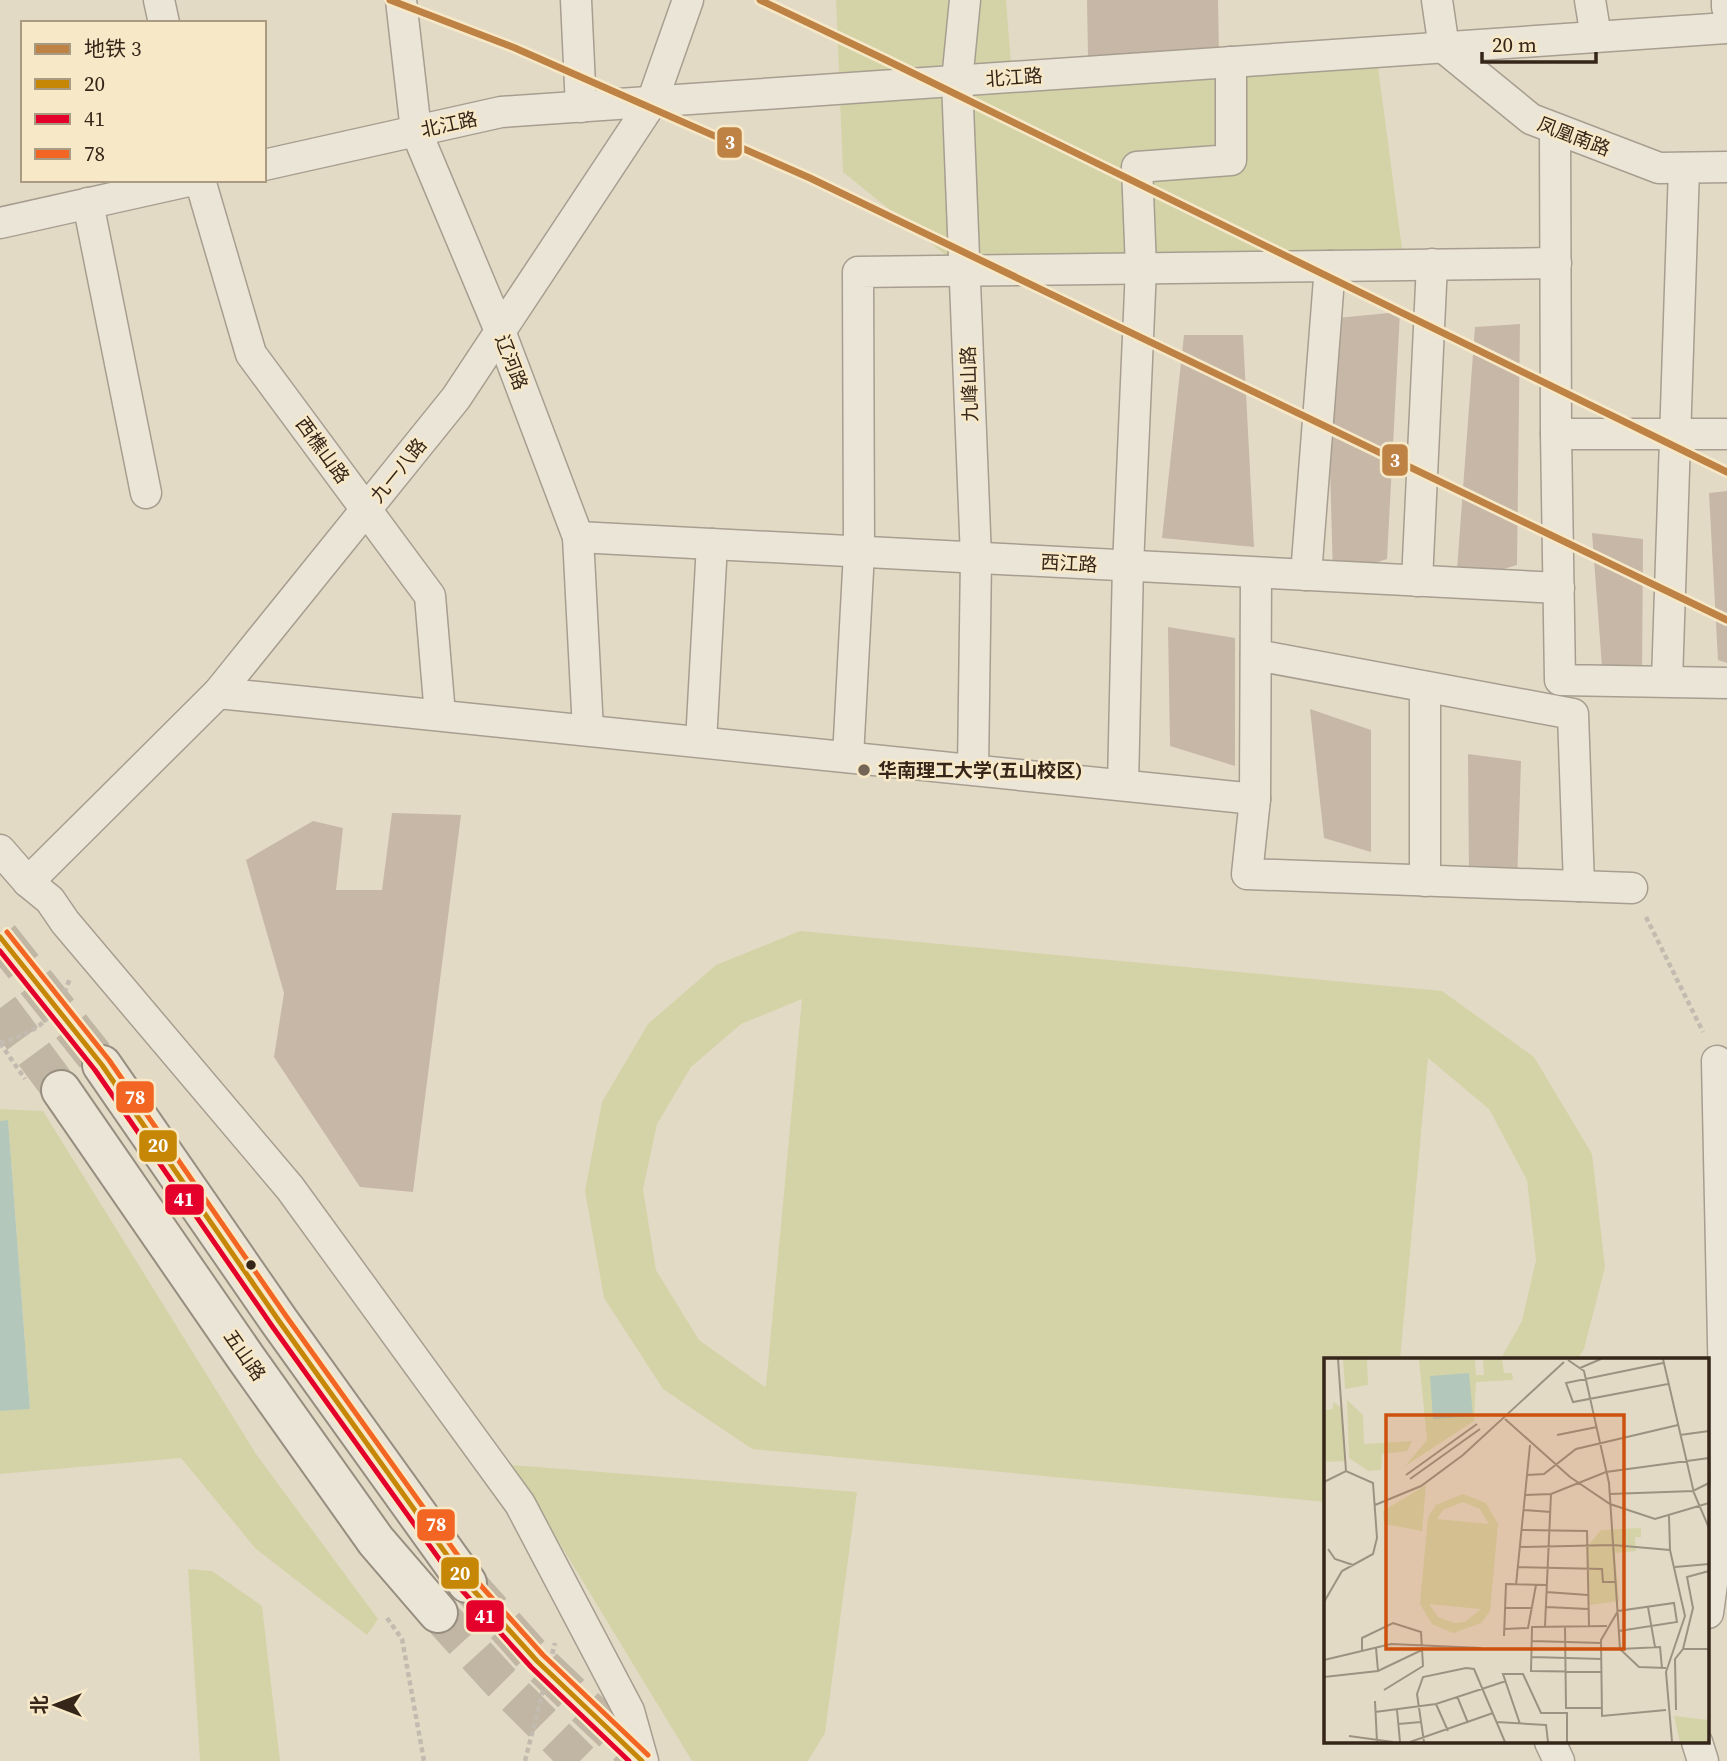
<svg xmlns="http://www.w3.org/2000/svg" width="1727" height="1761" viewBox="0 0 1727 1761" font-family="'Source Serif 4','Noto Sans SC',serif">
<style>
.green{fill:#d4d3a7;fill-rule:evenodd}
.water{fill:#b3c8bb}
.building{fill:#c7b7a6}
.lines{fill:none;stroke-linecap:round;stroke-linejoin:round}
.secondary-tunnel{stroke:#c0b6a3;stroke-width:38;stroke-dasharray:38 19;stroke-linecap:butt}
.street-casing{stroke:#a79e90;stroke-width:33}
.secondary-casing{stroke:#978e80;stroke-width:42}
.path{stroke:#c3bbb0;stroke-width:4.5;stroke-dasharray:5 3.5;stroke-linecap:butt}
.street{stroke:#ebe5d8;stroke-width:30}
.secondary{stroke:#ebe5d8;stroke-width:38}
.bus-1-casing{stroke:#f7e9c8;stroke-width:10}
.bus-2-casing{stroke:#f7e9c8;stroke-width:10}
.bus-3-casing{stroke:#f7e9c8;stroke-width:10}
.bus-1{stroke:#c68606;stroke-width:5}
.bus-2{stroke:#e4002b;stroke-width:5}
.bus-3{stroke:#f26522;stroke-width:5}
.metro-1-casing{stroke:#f7e9c8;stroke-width:12}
.metro-1{stroke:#be8245;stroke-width:7}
.poi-dot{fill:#726556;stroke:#f7e9c8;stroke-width:2.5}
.bus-dot{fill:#352619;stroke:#f7e9c8;stroke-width:2.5}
.labels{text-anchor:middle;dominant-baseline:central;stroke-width:5;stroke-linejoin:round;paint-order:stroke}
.street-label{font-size:19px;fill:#352619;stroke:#f7e9c8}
.poi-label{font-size:19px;font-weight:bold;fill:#352619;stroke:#f7e9c8;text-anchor:start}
.inset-road{fill:none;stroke:#9d9281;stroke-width:2}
.view{fill:#cd510e;fill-opacity:0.15;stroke:#cd510e;stroke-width:3.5}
.inset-edge{fill:none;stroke:#352619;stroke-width:3.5}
.line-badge{stroke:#f7e9c8;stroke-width:2.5}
.badge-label{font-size:19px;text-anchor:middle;font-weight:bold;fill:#fff}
</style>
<rect width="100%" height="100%" fill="#e3dac6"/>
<g class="green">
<path d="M836 0H1006L1011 65 1374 37 1403 256 974 278 843 172Z"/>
<path d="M800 931 1442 991 1534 1057 1592 1154 1605 1267 1584 1349 1577 1360H1500L1522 1321 1536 1260 1527 1180 1489 1109 1428 1058 1400 1360H1326V1502L752 1449 663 1389 604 1298 585 1191 602 1102 648 1024 716 965ZM802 999 766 1386 765 1387 699 1340 656 1270 643 1189 657 1124 691 1067 741 1024Z"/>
<path d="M0 1109 43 1111 256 1454 378 1619 367 1635 256 1549 181 1458 0 1474V1411L30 1408 8 1121H0Z"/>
<path d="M512 1465 857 1492 825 1733 808 1761H692Z"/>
<path d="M188 1569 212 1571 262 1606 280 1761H200Z"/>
</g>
<path class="water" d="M8 1120 30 1409 0 1411V1121Z"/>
<g class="building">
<path d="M1087 0H1218L1219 54 1088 57Z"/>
<path d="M1400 312 1387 559 1333 577 1326 319Z"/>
<path d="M1520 324 1517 565 1456 583 1475 327Z"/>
<path d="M1184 335H1243L1254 547 1162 538Z"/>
<path d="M1727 491V663L1718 660 1709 493Z"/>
<path d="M1592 533 1643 539 1642 681 1603 680Z"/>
<path d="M1168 627 1235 638V766L1170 746Z"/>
<path d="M1310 709 1371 730V852L1324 838Z"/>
<path d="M1468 754 1521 761 1517 884 1469 882Z"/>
<path d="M392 813 461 815 413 1192 360 1187 274 1057 284 993 246 860 313 821 343 828 336 890H382Z"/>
</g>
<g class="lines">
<g class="secondary-tunnel">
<path d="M0 937 102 1065"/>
<path d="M0 1008 61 1090"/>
<path d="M467 1583 537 1661 642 1761"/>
<path d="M438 1613 500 1681 580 1761"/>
</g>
<g class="street-casing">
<g id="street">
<path d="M159 0 164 23"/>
<path d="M401 0 416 131 500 331 578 537 588 730"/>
<path d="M576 0 581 107"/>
<path d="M965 0 957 81 976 558 973 769"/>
<path d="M1437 0 1444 48 1531 119 1659 168 1727 167"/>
<path d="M1590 0 1596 37"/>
<path d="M1727 0V7"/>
<path d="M1555 129 1556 434 1560 680 1727 683"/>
<path d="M264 165 501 112 1727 28"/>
<path d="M200 180 251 354 430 596 440 715"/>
<path d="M88 203 146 493"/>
<path d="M0 223 193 180"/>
<path d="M1556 434H1727"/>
<path d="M578 537 1559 588"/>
<path d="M1256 573 1255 799 1247 874 1632 888"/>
<path d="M1306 575 1330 266"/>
<path d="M1417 581 1432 264"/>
<path d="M1256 655 1573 714 1579 886"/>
<path d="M1667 681 1684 168"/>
<path d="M218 693 1255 799"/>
<path d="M701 742 712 544"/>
<path d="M848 757 859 552 858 272 1556 263"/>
<path d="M1123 785 1128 566 1141 268 1137 167 1231 160V62"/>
<path d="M0 850 28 882 50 900 65 922 290 1188 520 1504 629 1711 643 1761"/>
<path d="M1425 881V687"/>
<path d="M28 882 218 693 456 398 652 102 688 0"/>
<path d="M1708 1613 1726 1482 1717 1061"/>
<path d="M1550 1742 1559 1761"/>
<path d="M1697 1742 1703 1761"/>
</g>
</g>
<g class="secondary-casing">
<g id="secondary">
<path d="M102 1065 279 1321 467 1583"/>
<path d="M61 1090 246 1358 376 1541 438 1613"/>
</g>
</g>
<g class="path">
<path d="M1646 917 1703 1032"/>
<path d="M0 1043 25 1079"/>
<path d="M0 1043C40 1031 56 1018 70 978"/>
<path d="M387 1618 402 1639 424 1761"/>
<path d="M525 1761 555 1643"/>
</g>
<use href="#street" class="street"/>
<use href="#secondary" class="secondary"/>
<g class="bus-1-casing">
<path id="bus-1" d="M0 937 102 1065 279 1321 467 1583 537 1661 642 1761"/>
</g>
<g class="bus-2-casing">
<path id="bus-2" d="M0 951 95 1070 272 1326 460 1588 531 1667 629 1761"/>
</g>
<g class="bus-3-casing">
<path id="bus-3" d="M7 932 109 1060 286 1316 474 1578 543 1655 648 1755"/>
</g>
<use href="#bus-1" class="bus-1"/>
<use href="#bus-2" class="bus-2"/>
<use href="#bus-3" class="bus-3"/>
<g class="metro-1-casing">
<g id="metro-1">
<path d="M390 0 515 48 810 178 1727 620"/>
<path d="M760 0 884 59 1727 472"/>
</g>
</g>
<use href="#metro-1" class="metro-1"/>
</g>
<circle class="poi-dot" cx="864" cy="770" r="7"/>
<circle class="bus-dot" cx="251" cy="1265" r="6"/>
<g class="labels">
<g class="street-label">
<text transform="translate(1014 77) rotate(-4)">北江路</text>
<text transform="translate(449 124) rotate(-12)">北江路</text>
<text transform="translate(1574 136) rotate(21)">凤凰南路</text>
<text transform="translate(512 362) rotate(69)">辽河路</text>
<text transform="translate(969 384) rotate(-92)">九峰山路</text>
<text transform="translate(323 450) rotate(54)">西樵山路</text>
<text transform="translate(398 470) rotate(-51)">九一八路</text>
<text transform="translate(1069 563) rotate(3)">西江路</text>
<text transform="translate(245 1355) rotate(55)">五山路</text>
</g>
<g class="poi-label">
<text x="878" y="770">华南理工大学(五山校区)</text>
</g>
</g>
<g transform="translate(1324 1358)">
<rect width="385" height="385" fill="#e3dac6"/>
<path d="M19 1H43L44 27 21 31ZM95 1H151L152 17H160L159 1H178L180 15H188L189 22 152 24 150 63 81 108 103 82ZM23 42 39 57 40 86 88 83 83 93 58 96 57 112 44 113 25 100ZM9 44 18 50 22 103 3 104 0 99V52L9 51ZM102 127 98 173 60 166 59 153ZM139 136 162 145 174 166 166 253 157 265 129 275 108 266 96 246 104 159 112 147ZM139 144 156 151 165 166 113 161 119 152ZM105 246 156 251H157L141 264 130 265 114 259ZM317 170V179H311L312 193 291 195 295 243 266 247 263 189 277 172ZM350 358 385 362V384H356Z" fill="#d4d3a7" fill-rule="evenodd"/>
<path d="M145 15 149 58 109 61 106 18Z" fill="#b3c8bb"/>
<path class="inset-road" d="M14 1 22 113M339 1 370 135 385 170M244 2 260 13 285 125 296 291 315 309 342 310M339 5 242 25 249 44 344 26M256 10 277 1M181 61 246 119 286 146 331 161 385 145M233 77 273 69M356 77 385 73M82 117 153 66M203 117 220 116 252 91 354 67M86 121 156 71M0 124 22 113 49 125 53 180 49 196 18 213 0 244M286 136 369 133 385 125M201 137 227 136 282 114 385 100M51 147 97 128 139 97 240 4M200 152 227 154M0 157V205M345 158 346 192 361 258 342 314 348 384M198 172 263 173 265 268M196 189 289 187 346 192M4 191 11 201 29 207M194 209 278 211 279 224H292M351 209 385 206M192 227 206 87M222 234 264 237M222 249 264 251M324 249 331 289M181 250H207M221 268 227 136M241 268 242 350H278M180 271 204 270 212 227M295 273 353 264 350 245 294 253 277 282 278 358 342 352M180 278 182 226 223 227M208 283 277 285M52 290 54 313M296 291 336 289 338 310M359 291H385M38 294V280L69 265 97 274 99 308 60 332M208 299 278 301M0 302 67 286 157 290M278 314 207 313 208 269 283 268M0 319 54 313 100 291M133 338 144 365M51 343 53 384M112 346 124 373M73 352 76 384M352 352 351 301 359 291 369 250 363 219 385 213M51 354 112 346 182 323M173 364 222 367 224 384M74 366 97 364M196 366 179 316H199L217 355H243V384M25 378 69 384M86 384 169 355M100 384 93 336 99 319 142 310 150 311 181 384"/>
<path class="view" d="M62 57H300V291H62Z"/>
<rect width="385" height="385" class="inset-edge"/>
</g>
<g class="line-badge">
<rect x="716" y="126" width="27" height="33" rx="7" fill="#be8245"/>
<rect x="1381" y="443" width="28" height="34" rx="7" fill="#be8245"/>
<rect x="115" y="1080" width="40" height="34" rx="7" fill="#f26522"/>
<rect x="138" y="1129" width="40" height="34" rx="7" fill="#c68606"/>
<rect x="164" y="1183" width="41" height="33" rx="7" fill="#e4002b"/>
<rect x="416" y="1508" width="40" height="34" rx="7" fill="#f26522"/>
<rect x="440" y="1556" width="40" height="34" rx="7" fill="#c68606"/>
<rect x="465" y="1599" width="40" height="34" rx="7" fill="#e4002b"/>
</g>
<g class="badge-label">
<text x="730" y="149">3</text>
<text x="1395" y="467">3</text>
<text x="135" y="1104">78</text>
<text x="158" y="1152">20</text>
<text x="184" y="1206">41</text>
<text x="436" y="1531">78</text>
<text x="460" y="1580">20</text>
<text x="485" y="1623">41</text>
</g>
<rect x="21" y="21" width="245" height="161" fill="#f7e9c8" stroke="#a99b82" stroke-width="2"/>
<rect x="35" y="44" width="35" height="10" fill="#be8245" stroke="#a99b82" stroke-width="2"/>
<text x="84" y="56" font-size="21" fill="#352619">地铁 3</text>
<rect x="35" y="79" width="35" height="10" fill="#c68606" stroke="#a99b82" stroke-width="2"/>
<text x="84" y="91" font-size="21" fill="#352619">20</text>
<rect x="35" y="114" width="35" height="10" fill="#e4002b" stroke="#a99b82" stroke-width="2"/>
<text x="84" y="126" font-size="21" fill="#352619">41</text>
<rect x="35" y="149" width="35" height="10" fill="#f26522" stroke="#a99b82" stroke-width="2"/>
<text x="84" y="161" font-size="21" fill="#352619">78</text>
<g transform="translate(56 1705) rotate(270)" stroke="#f7e9c8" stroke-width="5" paint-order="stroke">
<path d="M0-5L12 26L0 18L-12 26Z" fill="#352619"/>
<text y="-10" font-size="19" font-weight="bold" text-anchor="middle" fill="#352619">北</text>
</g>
<path d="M1482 52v10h114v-10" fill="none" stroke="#352619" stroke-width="3.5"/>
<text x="1492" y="52" font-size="21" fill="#352619" stroke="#f7e9c8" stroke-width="5" paint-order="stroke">20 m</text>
</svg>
